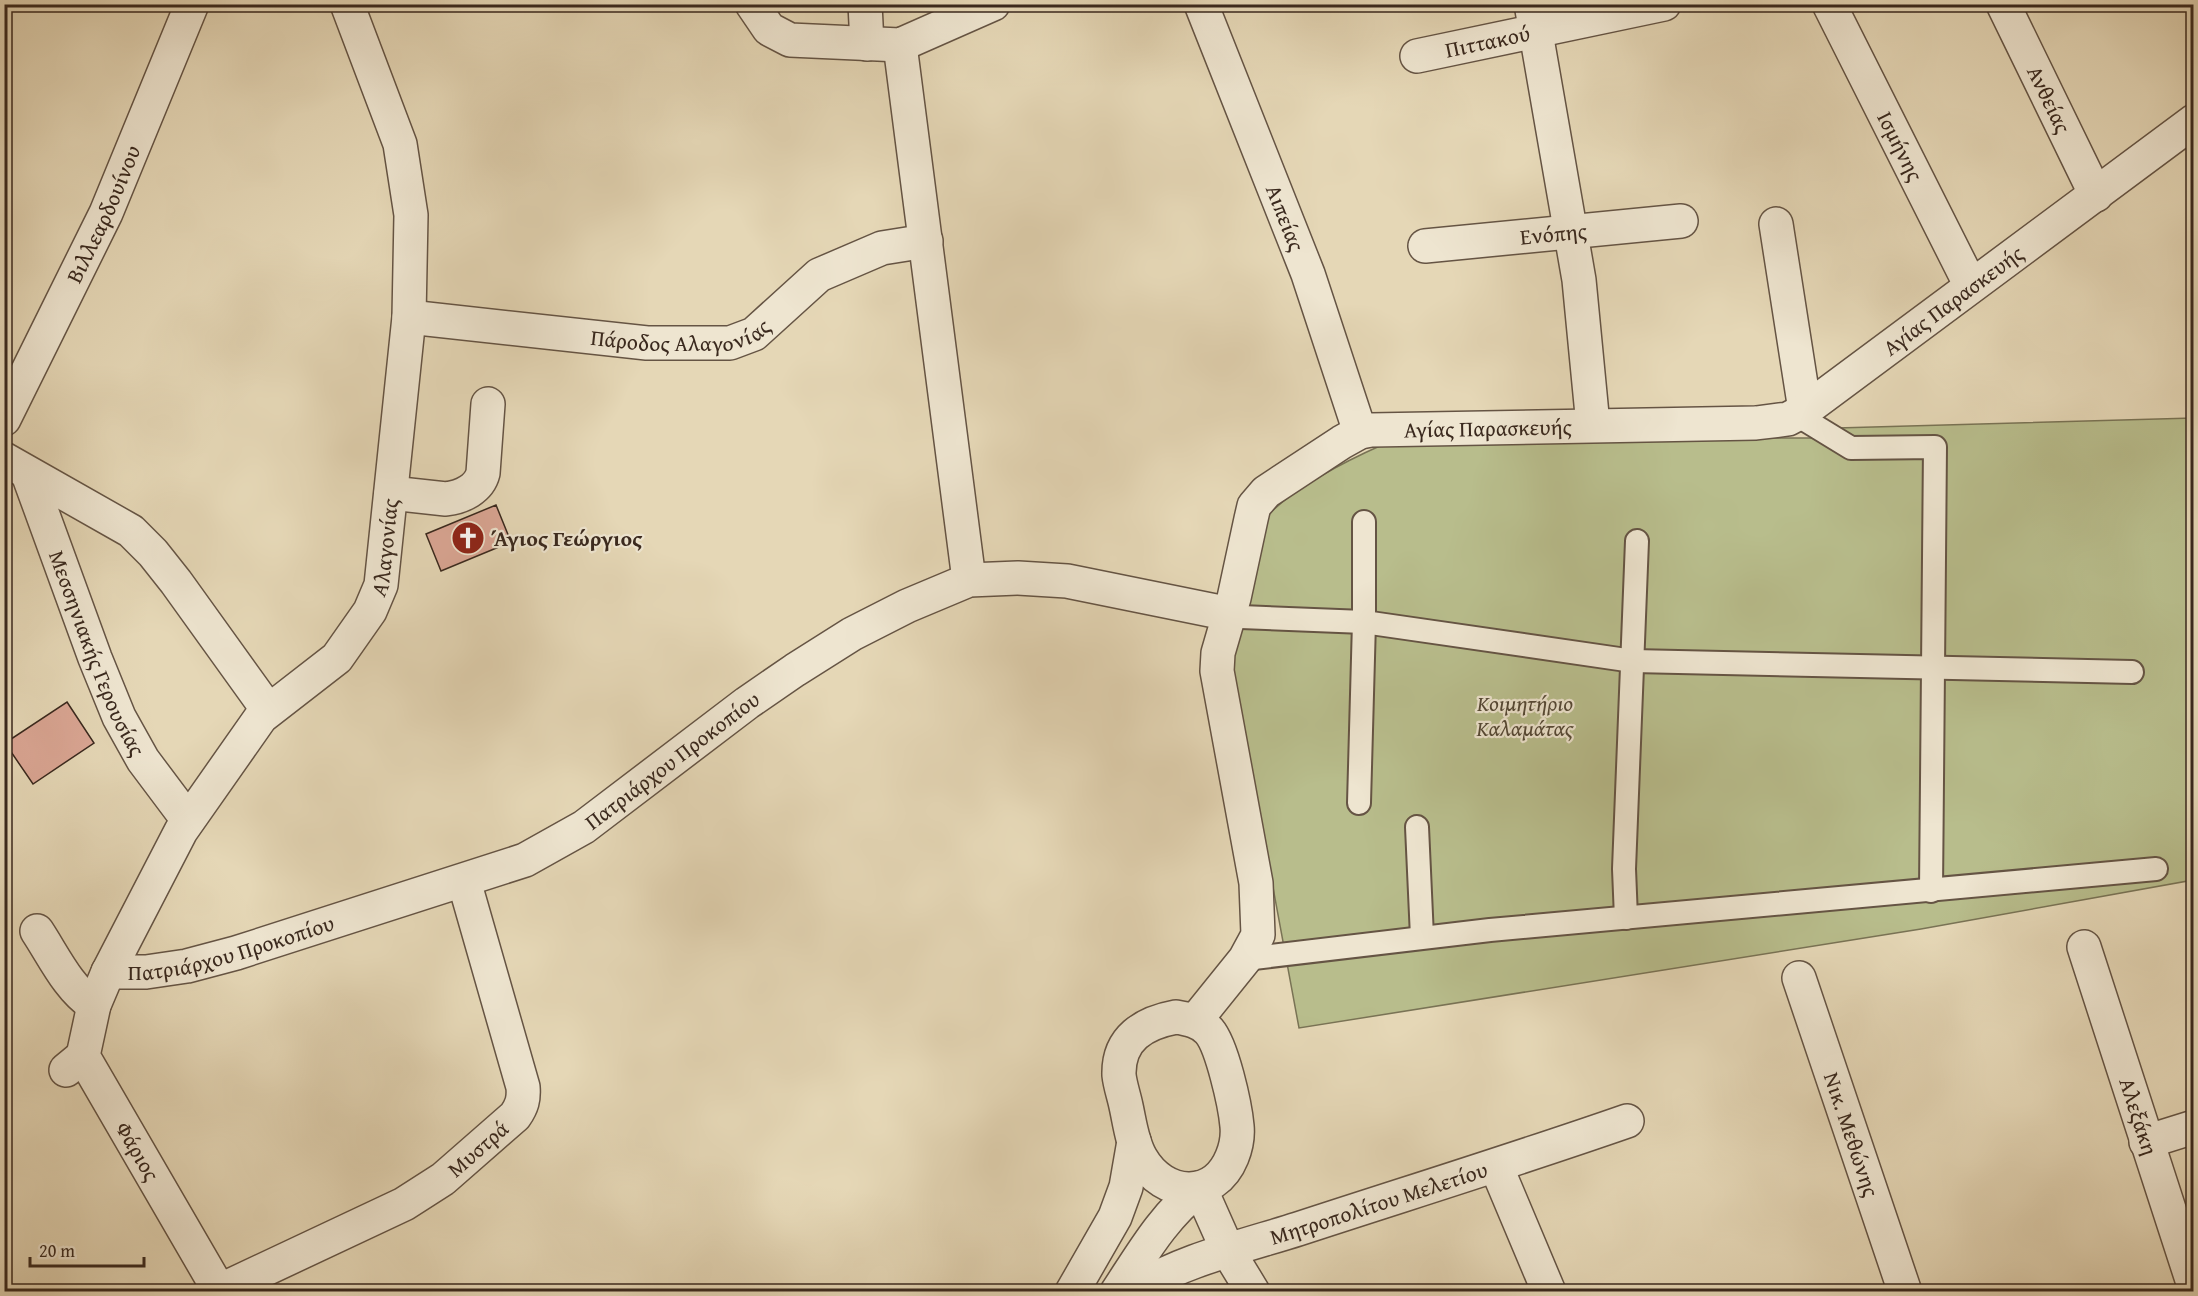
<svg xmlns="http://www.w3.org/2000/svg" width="2198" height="1296" viewBox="0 0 2198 1296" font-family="'Gentium Book Plus',serif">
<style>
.green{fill:#b8bd8c;stroke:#797355;stroke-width:1.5}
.building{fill:#daa694;stroke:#3a291e;stroke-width:1.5}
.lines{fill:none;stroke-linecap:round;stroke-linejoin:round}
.service-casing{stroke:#655444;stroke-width:26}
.pedestrian-casing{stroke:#655444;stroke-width:36}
.minor-casing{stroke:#655444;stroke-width:36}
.service{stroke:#eee5d0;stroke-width:22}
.pedestrian{stroke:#eee5d0;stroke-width:33}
.minor{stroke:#eee5d0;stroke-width:33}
.labels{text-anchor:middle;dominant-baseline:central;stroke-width:4.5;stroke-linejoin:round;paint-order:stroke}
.street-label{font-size:22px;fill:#3a291e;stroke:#eee5d0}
.poi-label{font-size:22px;font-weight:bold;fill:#3a291e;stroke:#eee5d0;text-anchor:start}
.park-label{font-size:22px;font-style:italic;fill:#534734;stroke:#eee5d0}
</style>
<rect width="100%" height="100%" fill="#e5d7b6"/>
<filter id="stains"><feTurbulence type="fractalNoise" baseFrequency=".00333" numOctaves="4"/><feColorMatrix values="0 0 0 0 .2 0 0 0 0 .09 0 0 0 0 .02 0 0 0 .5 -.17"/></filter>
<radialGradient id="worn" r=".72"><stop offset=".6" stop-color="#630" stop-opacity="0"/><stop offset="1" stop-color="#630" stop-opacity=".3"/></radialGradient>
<path class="green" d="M2193 418V880L1921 929 1299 1028 1232 666 1233 646 1265 519C1288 490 1348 460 1382 445L1740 438H1821L1837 428Z"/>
<g class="building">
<path d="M496 505 511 542 441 571 426 534Z"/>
<path d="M67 702 94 743 33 784 5 743Z"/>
</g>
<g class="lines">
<g class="service-casing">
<g id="service">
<path d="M1797 415 1851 448 1935 447 1931 891"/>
<path d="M1230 614 1241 617 1364 622 1633 661 2132 672"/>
<path d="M1359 803 1364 622V522"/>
<path d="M1417 827 1422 937"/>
<path d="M1626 918 1624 869 1637 541"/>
<path d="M1245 959 1490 930 2156 869"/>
</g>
</g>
<g class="pedestrian-casing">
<path id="pedestrian" d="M66 1070 83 1056"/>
</g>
<g class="minor-casing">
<g id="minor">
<path d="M752 4 769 29 790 40 900 45 993 4"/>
<path d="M865 4 867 44"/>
<path id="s1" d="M1201 4 1308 274 1360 432"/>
<path d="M1531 4 1579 280 1593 425"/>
<path id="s2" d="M1829 4 1971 286"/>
<path id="s3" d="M2003 4 2096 195"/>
<path d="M900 45 969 580"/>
<path id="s4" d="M1417 56 1664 4"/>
<path d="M1776 224 1805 410"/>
<path id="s5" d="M1425 246 1681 221"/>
<path id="s6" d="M409 317 647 343H730L754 334 819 275 882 248 926 241"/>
<path id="s7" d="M4 419 106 213 192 4"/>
<path d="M4 459 131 531 153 553 176 582 268 710"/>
<path id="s8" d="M28 474 95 658 119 717 143 760 188 820"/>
<path d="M391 493 446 499C462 497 479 489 483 473L488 404"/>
<path d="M37 931C53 955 69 990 94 1005"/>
<path id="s9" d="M2084 947 2194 1286"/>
<path id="s10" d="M108 972H146L187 966 236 953 525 860 584 827 747 703 795 670 852 634 907 606 969 580 1018 578 1067 581 1230 614"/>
<path id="s11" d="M1799 978 1905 1292"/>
<path d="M1176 1017C1188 1019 1200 1021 1209 1031 1222 1046 1235 1104 1237 1126 1238 1136 1236 1147 1232 1157 1214 1201 1164 1198 1141 1158 1132 1143 1130 1124 1126 1106 1124 1096 1120 1085 1119 1075 1118 1038 1144 1023 1176 1017Z"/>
<path id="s12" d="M1195 1021 1245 959 1258 935 1256 883 1217 671 1218 653 1234 598 1251 519 1254 506 1266 492 1342 442 1360 432 1371 430 1756 423 1788 419 1805 410 2194 121"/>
<path d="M2146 1142 2194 1127"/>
<path d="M1496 1166 1549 1292"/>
<path id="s13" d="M219 1291 404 1204 443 1179 515 1116C522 1106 524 1099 523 1087L464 881"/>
<path id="s14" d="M220 1292 83 1056 94 1005 108 972 181 831 261 717 337 658 370 611 381 585 409 317 411 215 400 144 347 4"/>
<path d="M1072 1292 1115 1217 1126 1187 1134 1141"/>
<path d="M1117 1292C1142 1254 1164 1215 1200 1188L1228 1251 1253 1292"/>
<path id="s15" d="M1133 1292C1175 1262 1248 1245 1298 1229 1408 1193 1518 1159 1627 1121"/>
</g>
</g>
<use href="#service" class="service"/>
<use href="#pedestrian" class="pedestrian"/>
<use href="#minor" class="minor"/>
</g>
<defs>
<g id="church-disc" transform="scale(1.725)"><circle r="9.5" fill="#8f2418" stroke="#eee5d0"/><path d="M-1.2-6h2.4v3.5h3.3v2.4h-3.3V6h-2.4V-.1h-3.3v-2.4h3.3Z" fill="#fff"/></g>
</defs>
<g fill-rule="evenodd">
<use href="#church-disc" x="468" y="538"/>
</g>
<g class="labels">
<g class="street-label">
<text stroke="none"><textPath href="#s4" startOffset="72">Πιττακού</textPath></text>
<text stroke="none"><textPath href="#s3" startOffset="106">Ανθείας</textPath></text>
<text stroke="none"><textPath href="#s2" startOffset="159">Ισμήνης</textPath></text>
<text stroke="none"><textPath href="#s7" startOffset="228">Βιλλεαρδουίνου</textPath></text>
<text stroke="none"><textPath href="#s1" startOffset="230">Αιπείας</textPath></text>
<text stroke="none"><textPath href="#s5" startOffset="129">Ενόπης</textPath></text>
<text stroke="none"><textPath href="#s12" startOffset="1306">Αγίας Παρασκευής</textPath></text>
<text stroke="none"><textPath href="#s6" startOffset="274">Πάροδος Αλαγονίας</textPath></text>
<text stroke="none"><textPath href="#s12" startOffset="802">Αγίας Παρασκευής</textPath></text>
<text stroke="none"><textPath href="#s14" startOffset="879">Αλαγονίας</textPath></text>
<text stroke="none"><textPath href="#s8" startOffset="192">Μεσσηνιακής Γερουσίας</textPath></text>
<text stroke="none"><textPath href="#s10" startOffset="612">Πατριάρχου Προκοπίου</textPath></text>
<text stroke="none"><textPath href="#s10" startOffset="126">Πατριάρχου Προκοπίου</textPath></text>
<text stroke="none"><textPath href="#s9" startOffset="178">Αλεξάκη</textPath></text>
<text stroke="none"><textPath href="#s11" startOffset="165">Νικ. Μεθώνης</textPath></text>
<text stroke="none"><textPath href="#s13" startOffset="297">Μυστρά</textPath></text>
<text transform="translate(138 1151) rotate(60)">Φάριος</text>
<text stroke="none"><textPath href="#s15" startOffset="262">Μητροπολίτου Μελετίου</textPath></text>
</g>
<g class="poi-label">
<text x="491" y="538">Άγιος Γεώργιος</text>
</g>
<g class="park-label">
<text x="1525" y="703">Κοιμητήριο<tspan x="1525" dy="25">Καλαμάτας</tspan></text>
</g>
</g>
<rect width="2198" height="1296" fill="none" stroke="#e5d7b6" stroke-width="24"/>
<rect x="6" y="6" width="2186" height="1284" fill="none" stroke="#3a291e" stroke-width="3"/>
<rect x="12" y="12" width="2174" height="1272" fill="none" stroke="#3a291e" stroke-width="1.5"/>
<path d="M30 1257v9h114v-9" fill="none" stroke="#3a291e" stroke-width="3"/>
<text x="39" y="1257" font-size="18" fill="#3a291e" stroke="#eee5d0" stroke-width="4.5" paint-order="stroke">20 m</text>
<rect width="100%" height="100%" filter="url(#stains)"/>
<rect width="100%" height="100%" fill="url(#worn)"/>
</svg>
